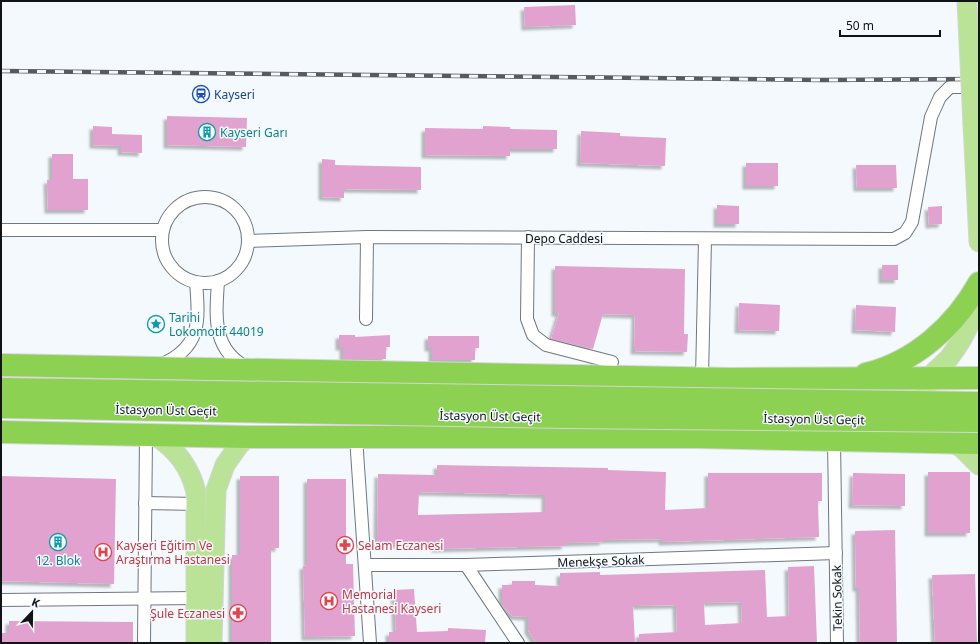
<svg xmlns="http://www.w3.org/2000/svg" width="980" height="644" viewBox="0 0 980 644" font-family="'Noto Sans',sans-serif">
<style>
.building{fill:#e2a2cf;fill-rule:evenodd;filter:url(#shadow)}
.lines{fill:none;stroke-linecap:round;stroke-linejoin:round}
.street-casing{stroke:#70777d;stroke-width:14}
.primary-casing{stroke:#d4d5d5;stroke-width:21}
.highway-casing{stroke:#d4d5d5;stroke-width:24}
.street{stroke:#fff;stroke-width:12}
.primary{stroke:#bae397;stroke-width:19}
.highway{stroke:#8cd152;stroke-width:22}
.rail-casing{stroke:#585b5e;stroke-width:4.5}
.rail{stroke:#f4f9fe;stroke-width:3;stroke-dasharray:9;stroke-linecap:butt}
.primary-bridge-casing{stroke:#d4d5d5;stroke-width:21;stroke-linecap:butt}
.highway-bridge-casing{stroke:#d4d5d5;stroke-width:24;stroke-linecap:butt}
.primary-bridge{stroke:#bae397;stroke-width:19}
.highway-bridge{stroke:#8cd152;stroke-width:22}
.labels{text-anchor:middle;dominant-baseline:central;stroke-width:3;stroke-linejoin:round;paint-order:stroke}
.transit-label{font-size:12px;fill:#164399;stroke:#f4f9fe;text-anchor:start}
.culture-label{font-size:12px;fill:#0d838f;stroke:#f4f9fe;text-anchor:start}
.street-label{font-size:12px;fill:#111416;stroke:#f4f9fe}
.health-label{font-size:12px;fill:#be3a42;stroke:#f4f9fe;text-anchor:start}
</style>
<defs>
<filter id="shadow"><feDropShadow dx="-3.5" dy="3.5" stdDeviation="1" flood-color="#0004"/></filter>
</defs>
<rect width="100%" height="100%" fill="#f4f9fe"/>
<g class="building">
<path d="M575 5 576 25 525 27 524 7Z"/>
<path d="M167 116 247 118 246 147 167 145Z"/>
<path d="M93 126 112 127V134L142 135V153L121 152V146L93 145Z"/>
<path d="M483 126 510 127V129L557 130V149H510V156L425 155V128L483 129Z"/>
<path d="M581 131 620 133V136L666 138 665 166 580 163Z"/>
<path d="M52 154H73V179H88V210H48L47 180H52Z"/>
<path d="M322 159 335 160V165L421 167V190L344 189V198L322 197Z"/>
<rect x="746" y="163" width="32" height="23"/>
<path d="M856 165H896L897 188H857Z"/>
<path d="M717 205 739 206V224H717Z"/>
<path d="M942 206V224L929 225 928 207Z"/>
<rect x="882" y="265" width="16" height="15"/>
<path d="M555 266 685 269 684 334H688L687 352 634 351 635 315 603 314 593 349 551 339 559 313H555Z"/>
<path d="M739 303 780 305 779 331 738 330Z"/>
<path d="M856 305 896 307 895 332 855 330Z"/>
<path d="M339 335H355V337L390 335V347H386V359H343V347H339Z"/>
<path d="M428 336H479V348H475V360H432V348H428Z"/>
<path d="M437 465 608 468V470L666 472 665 510 708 508V473H822V501H818L819 537 662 542V539L603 540V542L565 543V546L435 549V545L377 544 378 474 437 475ZM419 492 545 495V512L418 515Z"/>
<rect x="928" y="472" width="42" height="61"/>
<path d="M853 473 905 474V506L852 505Z"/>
<path d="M1 476 116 479 114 584 1 581Z"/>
<path d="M240 476H279V548H271V643H232V555H240Z"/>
<path d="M307 479H346V564H353L355 636 305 637 303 566 307 565Z"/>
<path d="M895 530 897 643H860L859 588H856L855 531Z"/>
<path d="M814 566 817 643H639V634L677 632 676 605 633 606 635 643H536L528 630V617L512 616 502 605V585H512V581H535V585L560 586V573L600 572V575L765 570 767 617 789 616 788 567ZM741 602 742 623 705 625 704 603Z"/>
<path d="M975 574 977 643H935L932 575Z"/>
<path d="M414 589 417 632 448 631V628L486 630 485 643H389V632H396L394 590Z"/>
<path d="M9 621 133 622V643H1V633H9Z"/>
</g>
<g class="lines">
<g class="street-casing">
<g id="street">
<circle cx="205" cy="240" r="43"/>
<path d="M1 230H163"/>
<path d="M528 237 527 319 533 335 546 345 612 362"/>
<path d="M249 241 367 237 894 239 905 233 912 222 931 117 940 97 950 87H977"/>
<path d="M218 281C216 315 211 350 248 368"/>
<path d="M366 319 367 237"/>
<path d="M160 365C202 348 199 320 196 282"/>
<path d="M702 378 705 239"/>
<path d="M356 437 370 643"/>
<path d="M834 440 837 643"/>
<path d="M145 503 198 504"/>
<path d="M365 565H466L836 553"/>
<path d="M466 565 518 643"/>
<path d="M1 600 197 598"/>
<path d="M144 643 146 436"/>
</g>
</g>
<g class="primary-casing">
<g id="primary">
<path d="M973 125 979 242"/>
<path d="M928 416C925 405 923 391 928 380 932 372 943 365 949 358 964 339 975 315 979 291"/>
<path d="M156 436C177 450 190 467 196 492V643"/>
<path d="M948 440 962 448 979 465"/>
<path d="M212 643 216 490 225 465 239 445 248 437"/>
</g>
</g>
<g class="highway-casing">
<g id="highway">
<path d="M1 365 731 379 979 378"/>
<path d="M866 374C915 362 955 326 979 283"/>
<path d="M1 432 248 437H696L979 443"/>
</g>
</g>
<use href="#street" class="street"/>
<use href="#primary" class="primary"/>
<use href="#highway" class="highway"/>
<g class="rail-casing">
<path id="rail" d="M1 71 822 80 979 79"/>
</g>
<use href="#rail" class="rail"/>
<g class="primary-bridge-casing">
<path id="primary-bridge" d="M967 1 973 125"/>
</g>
<g class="highway-bridge-casing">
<g id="highway-bridge">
<path d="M1 389 979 403"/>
<path d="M1 407 566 417 979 421"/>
</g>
</g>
<use href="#primary-bridge" class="primary-bridge"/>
<use href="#highway-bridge" class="highway-bridge"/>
</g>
<defs>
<g id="station-ring" transform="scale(0.9)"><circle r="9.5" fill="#f4f9fe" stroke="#1a4fb4" stroke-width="1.5"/><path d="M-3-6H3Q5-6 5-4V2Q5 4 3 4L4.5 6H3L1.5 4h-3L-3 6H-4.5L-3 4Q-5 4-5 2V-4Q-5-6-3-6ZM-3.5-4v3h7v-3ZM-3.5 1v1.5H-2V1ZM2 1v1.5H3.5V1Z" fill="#1a4fb4"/></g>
<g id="building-ring" transform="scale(0.9)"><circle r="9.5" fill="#f4f9fe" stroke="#0f9aa8" stroke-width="1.5"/><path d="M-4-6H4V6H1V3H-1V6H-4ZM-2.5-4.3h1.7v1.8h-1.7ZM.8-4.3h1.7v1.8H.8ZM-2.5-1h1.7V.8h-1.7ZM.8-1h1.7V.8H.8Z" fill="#0f9aa8"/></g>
<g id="sight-ring" transform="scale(0.9)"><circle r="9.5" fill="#f4f9fe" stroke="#0f9aa8" stroke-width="1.5"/><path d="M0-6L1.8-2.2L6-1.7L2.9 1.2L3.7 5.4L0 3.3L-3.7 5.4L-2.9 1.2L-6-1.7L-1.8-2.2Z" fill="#0f9aa8"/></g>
<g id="pharmacy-ring" transform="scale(0.9)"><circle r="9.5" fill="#f4f9fe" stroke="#e0444e" stroke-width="1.5"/><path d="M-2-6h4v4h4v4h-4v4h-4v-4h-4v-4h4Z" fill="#e0444e"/></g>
<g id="hospital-ring" transform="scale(0.9)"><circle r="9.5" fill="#f4f9fe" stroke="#e0444e" stroke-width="1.5"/><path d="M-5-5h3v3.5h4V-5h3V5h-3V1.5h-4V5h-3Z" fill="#e0444e"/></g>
</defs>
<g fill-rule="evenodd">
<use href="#station-ring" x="201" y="94"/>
<use href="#building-ring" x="207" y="132"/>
<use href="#sight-ring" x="156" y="324"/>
<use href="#building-ring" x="58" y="542"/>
<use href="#pharmacy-ring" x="345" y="545"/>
<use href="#hospital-ring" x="103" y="552"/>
<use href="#hospital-ring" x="329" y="601"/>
<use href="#pharmacy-ring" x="238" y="613"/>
</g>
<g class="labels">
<g class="transit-label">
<text x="214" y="94">Kayseri</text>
</g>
<g class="culture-label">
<text x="220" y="132">Kayseri Garı</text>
<text x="169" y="317">Tarihi<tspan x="169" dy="14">Lokomotif 44019</tspan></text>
<text x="58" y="560" text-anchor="middle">12. Blok</text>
</g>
<g class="street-label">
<text x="564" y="238">Depo Caddesi</text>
<text transform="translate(166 410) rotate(1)">İstasyon Üst Geçit</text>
<text transform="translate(490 416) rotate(1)">İstasyon Üst Geçit</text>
<text transform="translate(814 419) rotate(1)">İstasyon Üst Geçit</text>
<text transform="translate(601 561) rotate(-2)">Menekşe Sokak</text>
<text transform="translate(837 598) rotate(-91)">Tekin Sokak</text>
</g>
<g class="health-label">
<text x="116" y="545">Kayseri Eğitim Ve<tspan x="116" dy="14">Araştırma Hastanesi</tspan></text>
<text x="358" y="545">Selam Eczanesi</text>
<text x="342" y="594">Memorial<tspan x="342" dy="14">Hastanesi Kayseri</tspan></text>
<text x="225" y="613" text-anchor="end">Şule Eczanesi</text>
</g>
</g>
<rect width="980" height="644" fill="none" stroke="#111416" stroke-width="4"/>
<g transform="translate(32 612) rotate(22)" stroke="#f4f9fe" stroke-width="3" paint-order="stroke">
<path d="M0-3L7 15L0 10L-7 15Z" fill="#111416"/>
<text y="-6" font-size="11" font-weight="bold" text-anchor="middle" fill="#111416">K</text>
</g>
<path d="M840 30v6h100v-6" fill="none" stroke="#111416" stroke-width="2"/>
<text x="846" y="30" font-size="12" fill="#111416" stroke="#f4f9fe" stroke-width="3" paint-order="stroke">50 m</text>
</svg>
